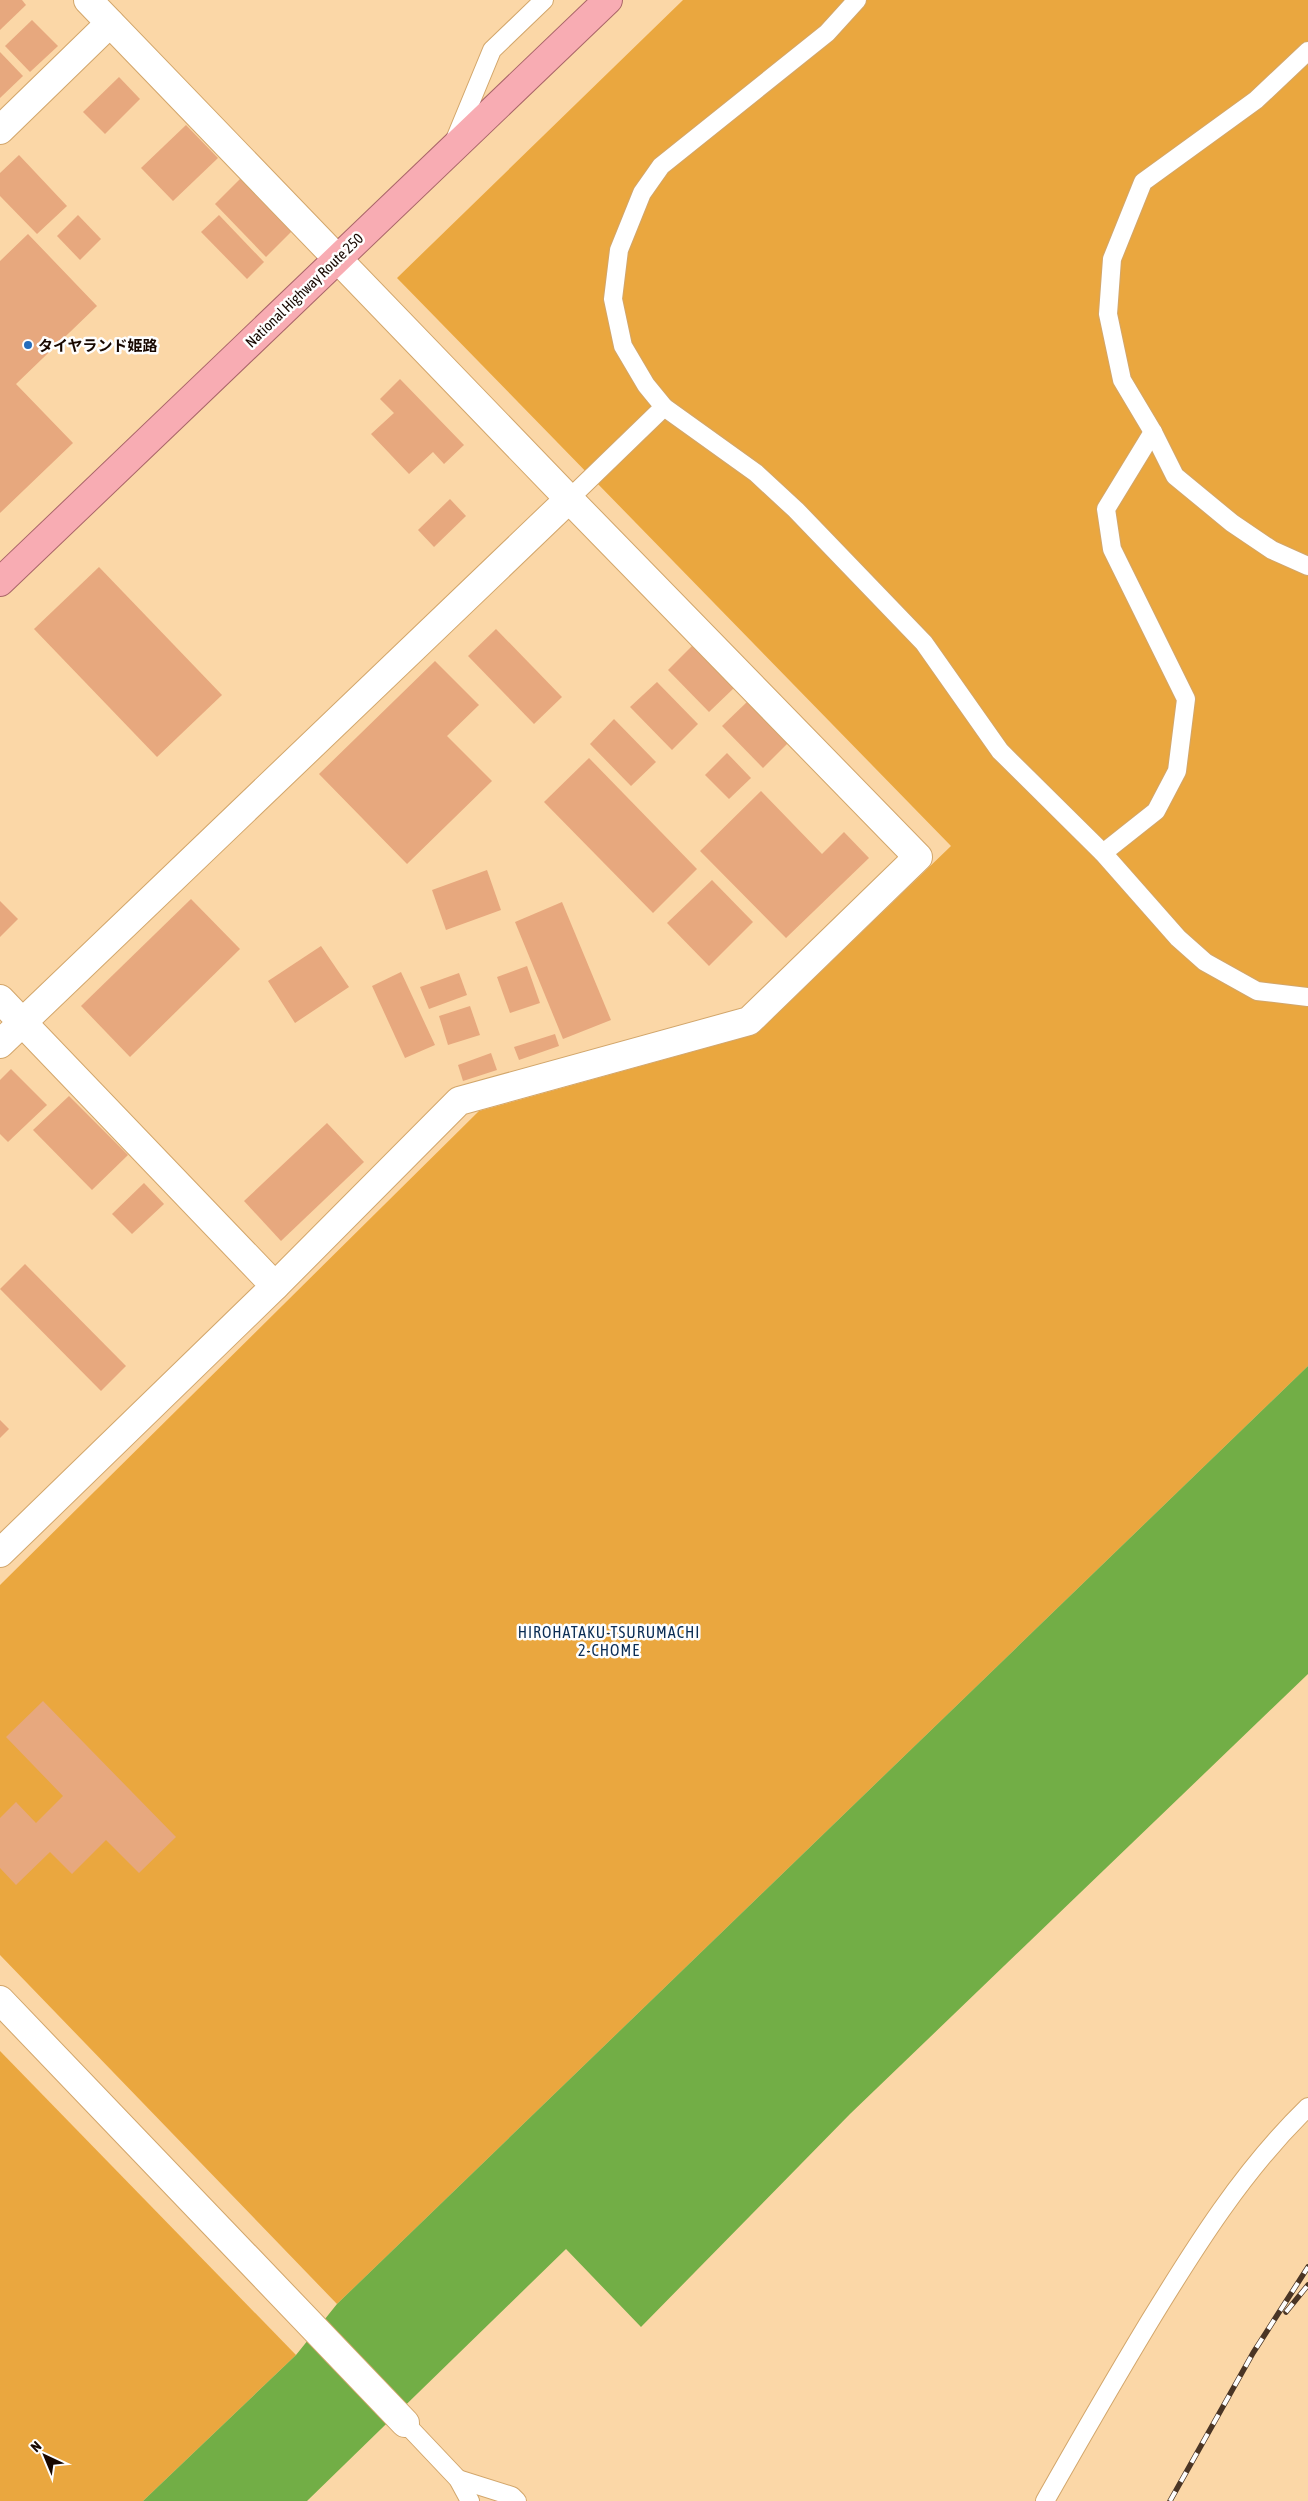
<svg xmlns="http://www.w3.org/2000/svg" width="1308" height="2501" viewBox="0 0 1308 2501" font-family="'Asap Condensed','Noto Sans JP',sans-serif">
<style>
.green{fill:#eaa73f}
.water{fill:#72ae46}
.building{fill:#e7a87e}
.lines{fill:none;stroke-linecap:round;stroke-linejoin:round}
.service-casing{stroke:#d2a66b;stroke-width:20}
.minor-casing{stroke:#d2a66b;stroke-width:30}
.tertiary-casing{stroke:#d2a66b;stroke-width:30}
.trunk-casing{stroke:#a96568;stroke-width:30}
.service{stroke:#fff;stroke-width:18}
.minor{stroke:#fff;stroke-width:28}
.tertiary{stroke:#fff;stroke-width:28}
.trunk{stroke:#f8acb3;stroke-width:28}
.rail-casing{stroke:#4a3525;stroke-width:5.5}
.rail{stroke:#fefefe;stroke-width:4;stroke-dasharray:11;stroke-linecap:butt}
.poi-dot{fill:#246cbc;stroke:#fefefe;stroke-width:2}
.labels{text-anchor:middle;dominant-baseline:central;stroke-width:5;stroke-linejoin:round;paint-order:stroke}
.street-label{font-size:15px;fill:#180800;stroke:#fefefe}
.poi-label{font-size:15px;font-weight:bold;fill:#180800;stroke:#fefefe;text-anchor:start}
.neighbourhood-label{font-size:16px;letter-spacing:1px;fill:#0b2d54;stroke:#fefefe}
</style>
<rect width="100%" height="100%" fill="#fbd7a7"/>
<g class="green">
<path d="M683 0H1308V1366L337 2304 0 1955V1585L479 1111 756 1034 951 846 397 278Z"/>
<path d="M0 2051 296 2355 143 2501H0Z"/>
</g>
<path class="water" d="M1308 1366V1674L850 2114 641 2327 566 2249 307 2501H143L296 2355 337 2304Z"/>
<g class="building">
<path d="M0 0H22L26 5 0 30Z"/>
<path d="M32 20 58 46 30 72 5 46Z"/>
<path d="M0 52 23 76 0 98Z"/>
<path d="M119 77 140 99 105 134 83 112Z"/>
<path d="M186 125 218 158 173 201 141 168Z"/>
<path d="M19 155 67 206 37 234 0 196V173Z"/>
<path d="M243 176 294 229 266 257 215 204Z"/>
<path d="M78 215 101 239 80 260 57 236Z"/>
<path d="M219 215 264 262 247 279 201 232Z"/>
<path d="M28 234 97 306 16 384 73 443 0 513V261Z"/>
<path d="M400 379 464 445 444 464 433 452 409 474 371 434 394 413 380 399Z"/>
<path d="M450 499 466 516 434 547 418 530Z"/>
<path d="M99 567 222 695 157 757 34 629Z"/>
<path d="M496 629 562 697 534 724 468 656Z"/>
<path d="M693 645 735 687 709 712 668 670Z"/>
<path d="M435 661 479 705 447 736 492 781 407 864 319 774Z"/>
<path d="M657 682 698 724 672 750 630 707Z"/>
<path d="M749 700 790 741 763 768 722 726Z"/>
<path d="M614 719 656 762 631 786 590 744Z"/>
<path d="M727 753 751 778 729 799 705 775Z"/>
<path d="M589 758 697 869 653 913 544 802Z"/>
<path d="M761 791 822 854 844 832 869 858 786 938 700 851Z"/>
<path d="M487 870 501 910 446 930 432 890Z"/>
<path d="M712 880 753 922 709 966 667 923Z"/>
<path d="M191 899 240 949 130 1057 81 1006Z"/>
<path d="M0 901 18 919 0 937Z"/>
<path d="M562 902 611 1020 563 1039 515 922Z"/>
<path d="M321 946 349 987 295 1023 268 981Z"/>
<path d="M527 966 540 1003 510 1013 497 977Z"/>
<path d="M401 972 435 1045 405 1058 372 986Z"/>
<path d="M459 973 467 995 429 1009 420 987Z"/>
<path d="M470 1006 480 1035 448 1045 439 1016Z"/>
<path d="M555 1034 559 1046 519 1060 514 1047Z"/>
<path d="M491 1053 497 1070 463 1081 458 1065Z"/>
<path d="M11 1069 47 1105 8 1142 0 1134V1080Z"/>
<path d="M69 1096 128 1155 92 1190 33 1130Z"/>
<path d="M327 1123 364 1162 281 1241 244 1201Z"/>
<path d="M144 1183 164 1204 132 1234 112 1214Z"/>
<path d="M25 1264 126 1366 101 1391 0 1289Z"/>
<path d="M0 1420 9 1429 0 1438Z"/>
<path d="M43 1701 176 1837 139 1873 106 1840 72 1874 50 1852 16 1885 0 1868V1818L16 1802 36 1823 63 1796 6 1737Z"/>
</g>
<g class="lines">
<g class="service-casing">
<g id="service">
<path d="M857 0 827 33 661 166 642 193 619 250 613 299 623 346 646 385 664 407 756 473 796 510 924 643 1000 751 1103 853 1178 938 1205 962 1257 991 1308 997"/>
<path d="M1308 51 1256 100 1143 182 1112 259 1108 314 1122 380 1153 432 1175 476 1232 523 1272 550 1308 566"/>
<path d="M454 142 492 50 544 0"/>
<path d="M569 499 664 407"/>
<path d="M1103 853 1156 811 1177 771 1186 699 1112 549 1106 509 1153 432"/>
<path d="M405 2423 458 2479 470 2501"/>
<path d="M458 2479 512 2496 517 2501"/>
<path d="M1045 2501C1079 2441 1113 2382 1148 2324 1195 2247 1243 2170 1308 2107"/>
</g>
</g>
<g class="minor-casing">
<g id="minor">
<path d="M0 130 110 23"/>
<path d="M0 999 275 1286"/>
<path d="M0 1044 569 499"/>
<path d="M0 1553 275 1286 459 1101 749 1021 918 857 569 499 88 0"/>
</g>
</g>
<g class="tertiary-casing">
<path id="tertiary" d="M0 2000 405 2423"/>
</g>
<g class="trunk-casing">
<path id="trunk" d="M0 582 608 0"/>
</g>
<use href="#service" class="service"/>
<use href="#minor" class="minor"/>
<use href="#tertiary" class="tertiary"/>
<use href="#trunk" class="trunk"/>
<g class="rail-casing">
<g id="rail">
<path d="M1286 2312 1308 2285"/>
<path d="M1170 2501 1253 2353 1308 2267"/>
</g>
</g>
<use href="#rail" class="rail"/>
</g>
<circle class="poi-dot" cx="28" cy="345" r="5"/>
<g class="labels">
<g class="street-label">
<text transform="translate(304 290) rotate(-44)">National Highway Route 250</text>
</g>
<g class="poi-label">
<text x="38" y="345">タイヤランド姫路</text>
</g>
<g class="neighbourhood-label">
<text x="609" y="1632">HIROHATAKU-TSURUMACHI<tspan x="609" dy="18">2-CHOME</tspan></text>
</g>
</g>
<g transform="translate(45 2456) rotate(316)" stroke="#fefefe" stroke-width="4" paint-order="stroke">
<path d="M0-4L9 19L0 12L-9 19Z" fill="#180800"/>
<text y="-8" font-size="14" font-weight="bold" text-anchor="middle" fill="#180800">N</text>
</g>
</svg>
